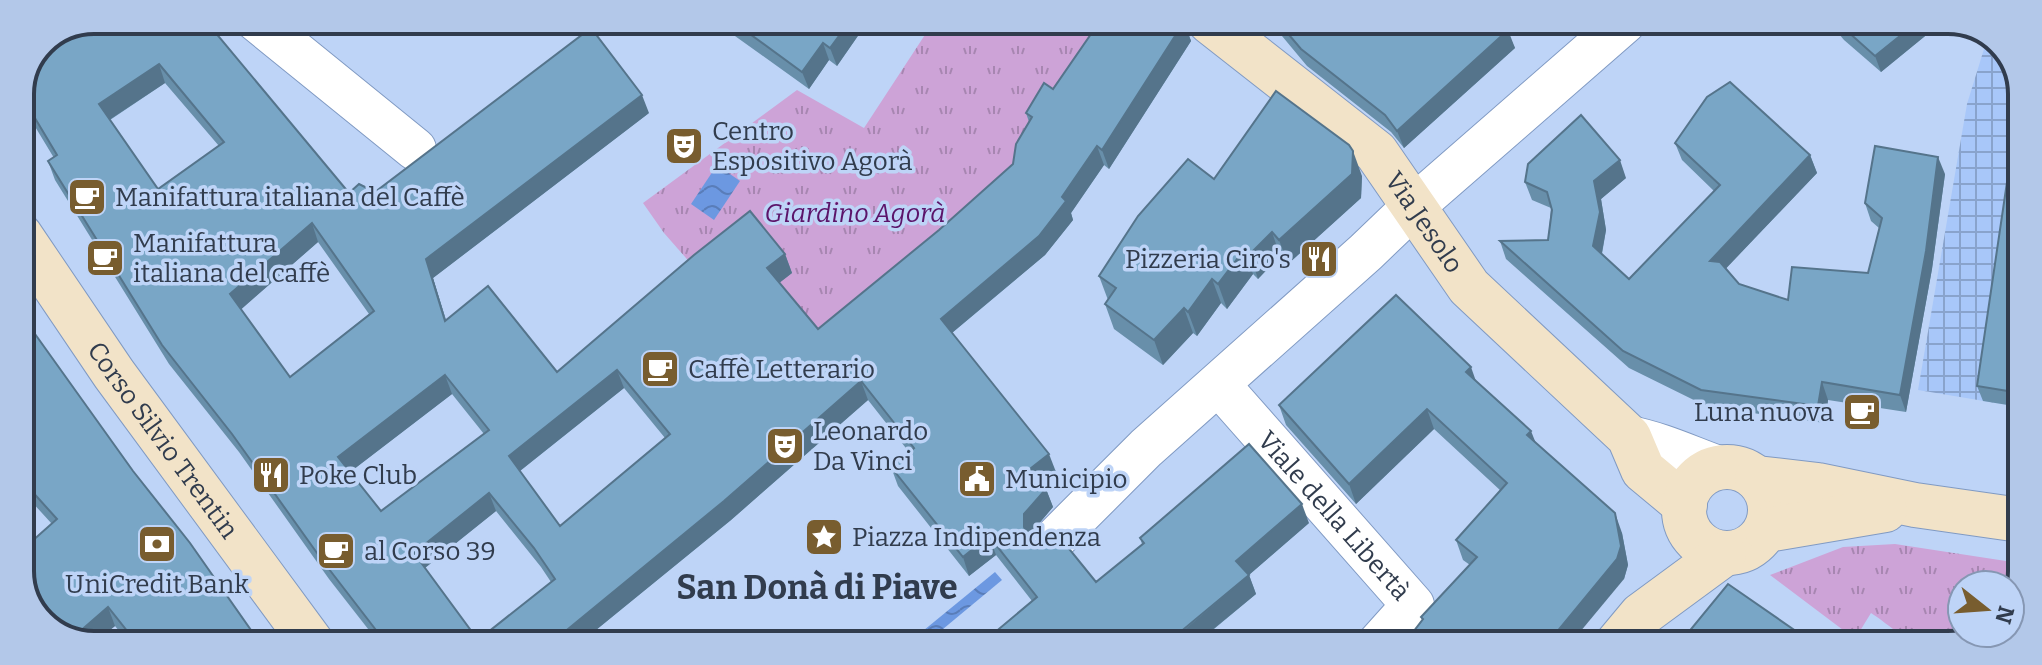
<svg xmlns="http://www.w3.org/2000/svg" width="2042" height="665" viewBox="0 0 2042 665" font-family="Bitter,serif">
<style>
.industrial{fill:url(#industrial-grid)}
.grass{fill:url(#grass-tufts)}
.water{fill:url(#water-waves)}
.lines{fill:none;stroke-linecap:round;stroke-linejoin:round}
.street-casing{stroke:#809ac3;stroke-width:44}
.secondary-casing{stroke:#809ac3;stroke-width:46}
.street{stroke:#fff;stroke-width:42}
.secondary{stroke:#f2e3c8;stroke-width:44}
.wall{fill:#688faa;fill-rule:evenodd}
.shaded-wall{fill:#55748b}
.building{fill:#79a6c6;stroke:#55748b;stroke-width:2;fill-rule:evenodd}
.labels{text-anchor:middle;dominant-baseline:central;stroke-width:7;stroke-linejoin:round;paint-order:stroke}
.poi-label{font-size:26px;fill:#313c4d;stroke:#bed4f7;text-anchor:start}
.park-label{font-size:26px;font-style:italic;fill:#5b146a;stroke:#bed4f7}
.street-label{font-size:26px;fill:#313c4d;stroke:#bed4f7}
.district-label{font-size:34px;font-weight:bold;fill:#313c4d;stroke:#bed4f7}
.rim{fill:none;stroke:#313c4d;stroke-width:4}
</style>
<defs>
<pattern id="industrial-grid" width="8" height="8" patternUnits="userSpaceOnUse" patternTransform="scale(2)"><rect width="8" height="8" fill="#a8c7f9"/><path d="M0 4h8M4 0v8" fill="none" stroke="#89a3cc"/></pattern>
<pattern id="grass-tufts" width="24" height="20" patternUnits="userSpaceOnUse" patternTransform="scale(2)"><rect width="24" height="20" fill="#cda3d7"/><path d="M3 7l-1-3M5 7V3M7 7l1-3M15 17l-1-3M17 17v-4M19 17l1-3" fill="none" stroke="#a786b1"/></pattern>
<pattern id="water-waves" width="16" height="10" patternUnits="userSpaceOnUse" patternTransform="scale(2)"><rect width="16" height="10" fill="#6c98e1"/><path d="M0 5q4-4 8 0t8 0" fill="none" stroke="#597db9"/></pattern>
</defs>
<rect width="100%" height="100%" fill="#bed4f7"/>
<path class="industrial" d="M1988 36 2004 45 2022 88 2020 407 1918 390 1967 104Z"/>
<g class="grass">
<path d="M934 21H1120L1023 163 824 347 700 274 664 233 643 203 797 90 864 128Z"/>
<path d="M1895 544 2019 563V591L2010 605V585H1962V633H1972C1963 644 1932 649 1919 645 1906 641 1884 621 1871 613L1855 639 1770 575 1843 547Z"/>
</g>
<g class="water">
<path d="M717 165 740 181 714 220 691 204Z"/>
<path d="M995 572 1002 580 925 644H907Z"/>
</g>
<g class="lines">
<g class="street-casing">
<g id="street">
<path d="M256 20 415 149"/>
<path id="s1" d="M1219 385 1413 605 1378 644"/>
<path d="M1629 437C1661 443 1690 457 1721 468"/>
<path d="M1054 540 1146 448 1366 252 1414 206 1625 22"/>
</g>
</g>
<g class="secondary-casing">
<g id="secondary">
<path id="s2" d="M1210 22 1376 152 1469 287 1629 437 1643 470 1685 505"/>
<path id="s3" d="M20 235 114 374 312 643"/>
<circle cx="1727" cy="510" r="43"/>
<path d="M1757 478 1818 485 1915 505 2020 520"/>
<path d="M1767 530 1885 510"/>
<path d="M1616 645 1641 615 1724 554"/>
</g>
</g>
<use href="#street" class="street"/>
<use href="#secondary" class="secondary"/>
</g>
<g class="wall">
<path d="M94 20 349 193 375 192 649 113 433 278 446 320 557 372 785 254 792 273 779 283 818 329 939 230 1013 164 1029 122 1026 113 1053 89 1184 22 1191 41 1109 169 1104 165 1071 213 1073 220 1045 255 952 333 1056 472 1042 484 1046 489 1053 507 1031 533V538L1096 582 1142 544 1140 538 1309 523 1249 575 1256 594 1196 644H981L1032 601 996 555 969 576 898 486 891 467 909 452 868 400 731 520 580 643H379L329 579 239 452 169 364 55 180 48 161 54 158 25 110 20 93ZM165 83 219 146 158 189 110 120ZM318 242 369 314 290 377 241 309ZM624 388 665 438 560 526 520 471ZM452 394 484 434 381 511 350 472ZM496 511 541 567 551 582 478 640 425 568Z"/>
<path d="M714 21H859L862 30 837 66 829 60 809 89Z"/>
<path d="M1250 22H1502L1515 48 1404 148 1391 132 1307 66 1272 24 1263 32Z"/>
<path d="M1829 22 1941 23 1881 72 1844 40Z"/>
<path d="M2022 88 2020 407 1983 401 1977 386Z"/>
<path d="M1675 143 1810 155 1817 173 1726 268 1739 284 1788 300 1868 273 1879 228 1871 221 1865 203 1945 174 1932 269 1906 412 1828 400 1825 423 1708 407 1629 368 1506 259 1500 241 1548 240 1551 208 1532 200 1525 182 1626 178 1601 199 1606 230 1602 254 1629 279 1714 191 1682 160Z"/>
<path d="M1362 176 1361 198 1288 264 1280 256 1258 279 1253 274 1227 309 1221 303 1197 336 1193 333 1163 365 1114 329 1105 304 1108 300 1099 276 1214 179Z"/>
<path d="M20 313 133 471 260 643 128 642 115 626 95 642H74L52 524 20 489Z"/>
<path d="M1476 381 1622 533 1628 565 1624 579 1422 620 1421 617 1470 565 1463 560 1456 540 1501 491 1434 429 1356 504 1286 425 1279 405Z"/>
</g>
<g class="shaded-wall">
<path d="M850 21H859L862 30 837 66 830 48Z"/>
<path d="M1184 22 1191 41 1109 169 1102 150Z"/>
<path d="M1259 22H1271L1272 24 1263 32Z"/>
<path d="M1916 23H1941L1881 72 1875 56Z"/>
<path d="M1508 30 1515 48 1404 148 1397 131Z"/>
<path d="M823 43 829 60 809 89 802 72Z"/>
<path d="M159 64 165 83 106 122 99 104Z"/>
<path d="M642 95 649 113 433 278 452 340 426 259Z"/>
<path d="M1097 146 1104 165 1071 213 1073 220 1045 255 947 337 941 319 1062 197Z"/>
<path d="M1353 151 1362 176 1361 198 1288 264 1279 240Z"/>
<path d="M1810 155 1817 173 1716 279 1710 261Z"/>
<path d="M1938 157 1945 174 1932 269 1906 412 1900 395Z"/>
<path d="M1620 160 1626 178 1601 199 1606 230 1600 263 1593 246 1594 181Z"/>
<path d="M312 223 318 242 237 313 230 294Z"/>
<path d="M1272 232 1280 256 1258 279 1250 254Z"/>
<path d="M1244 250 1253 274 1227 309 1218 284Z"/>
<path d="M785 254 792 273 774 287 767 268Z"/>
<path d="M1212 279 1221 303 1197 336 1188 312Z"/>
<path d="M1184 308 1193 333 1163 365 1154 340Z"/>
<path d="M1471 367 1478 387 1466 372Z"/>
<path d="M617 370 624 388 516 474 509 456Z"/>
<path d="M445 375 452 394 345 476 338 457Z"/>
<path d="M861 381 868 400 731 520 580 643H551Z"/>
<path d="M1822 382 1828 400 1825 423 1818 406Z"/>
<path d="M1427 409 1434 429 1356 504 1349 484Z"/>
<path d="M1531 431 1539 451 1527 435Z"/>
<path d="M1049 454 1056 472 1037 488 1030 469Z"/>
<path d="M1046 489 1053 507 1031 533V545L1024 527V514Z"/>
<path d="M489 493 496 511 421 571 414 553Z"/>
<path d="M1302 504 1309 523 1243 580 1236 561Z"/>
<path d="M1615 513 1622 533 1628 565 1624 579 1570 644H1547Z"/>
<path d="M989 536 996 555 969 576 963 557Z"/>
<path d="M1249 575 1256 594 1195 644H1168Z"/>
<path d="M108 607 115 626 95 642H74L70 640Z"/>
</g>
<g class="building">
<path d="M94 20H205L349 193 359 184 375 192 591 28 642 95 426 259 445 321 488 286 557 372 694 255 750 211 785 254 767 268 818 329 939 230 1013 164 1016 144 1032 117 1026 113 1044 83 1053 89 1100 21 1184 22 1102 150 1097 146 1062 197 1066 201 1039 236 941 319 1049 454 1030 469 1046 489 1024 514V527L1030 538 1042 545H1053L1062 540 1096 582 1144 543 1140 538 1249 444 1302 504 1236 561 1249 575 1167 643 1168 644H981L1037 597 989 536 963 557 891 467 914 448 861 381 724 501 551 643H386L322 560 232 434 162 345 48 161 57 155 20 93 42 41ZM159 64 224 142 158 189 99 104ZM312 223 374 311 290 377 230 294ZM617 370 670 434 560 526 509 456ZM445 375 489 430 381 511 338 457ZM489 493 534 548 555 579 478 640 414 553Z"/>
<path d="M732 21H850L830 48 823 43 802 72Z"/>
<path d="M1278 22H1502L1508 30 1397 131 1385 115 1301 49Z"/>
<path d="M1837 22 1916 23 1875 56Z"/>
<path d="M1730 82 1810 155 1710 261 1720 262 1739 284 1788 300 1792 267 1868 273 1882 218 1865 203 1875 146 1938 157 1926 251 1900 395 1822 382 1818 406 1701 390 1623 351 1500 241 1548 240 1552 210 1547 192 1525 182 1528 164 1581 115 1620 160 1594 181 1600 212 1593 246 1629 279 1720 185 1675 143 1707 97Z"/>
<path d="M2021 87 2022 88 2020 393 1977 386Z"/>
<path d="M1276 91 1349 145 1353 151 1352 174 1279 240 1272 232 1250 254 1244 250 1218 284 1212 279 1188 312 1184 308 1154 340 1105 304 1116 288 1099 276 1138 216 1188 159 1214 179Z"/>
<path d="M1396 295 1471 367 1466 372 1531 431 1527 435 1615 513 1621 546 1617 559 1547 644H1404L1423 619 1421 617 1477 557 1456 540 1507 483 1427 409 1349 484 1279 405Z"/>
<path d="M20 313 133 471 190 543 260 643 136 642 108 607 70 640 38 620 21 580V551L57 519 20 478Z"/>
<path d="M1728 584 1816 645H1678Z"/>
</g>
<defs>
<g id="theatre-square" transform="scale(2)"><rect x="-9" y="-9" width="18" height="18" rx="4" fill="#785d2f" stroke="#bed4f7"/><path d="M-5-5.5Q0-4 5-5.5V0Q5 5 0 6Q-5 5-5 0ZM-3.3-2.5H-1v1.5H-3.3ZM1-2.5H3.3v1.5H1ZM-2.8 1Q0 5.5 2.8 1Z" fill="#fff"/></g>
<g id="cafe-square" transform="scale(2)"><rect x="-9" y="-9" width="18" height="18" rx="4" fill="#785d2f" stroke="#bed4f7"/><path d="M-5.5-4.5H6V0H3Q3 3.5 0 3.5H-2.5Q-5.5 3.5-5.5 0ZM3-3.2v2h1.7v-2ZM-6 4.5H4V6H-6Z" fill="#fff"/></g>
<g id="restaurant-square" transform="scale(2)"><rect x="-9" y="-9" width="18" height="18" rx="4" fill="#785d2f" stroke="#bed4f7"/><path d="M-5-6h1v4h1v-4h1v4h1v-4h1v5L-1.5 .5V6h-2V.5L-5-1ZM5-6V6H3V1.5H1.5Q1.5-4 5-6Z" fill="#fff"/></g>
<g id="civic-square" transform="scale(2)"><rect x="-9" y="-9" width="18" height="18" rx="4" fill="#785d2f" stroke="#bed4f7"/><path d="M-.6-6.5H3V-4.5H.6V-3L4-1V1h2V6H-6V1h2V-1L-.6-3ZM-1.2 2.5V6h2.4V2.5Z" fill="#fff"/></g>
<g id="sight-square" transform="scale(2)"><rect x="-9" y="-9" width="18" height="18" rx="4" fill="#785d2f" stroke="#bed4f7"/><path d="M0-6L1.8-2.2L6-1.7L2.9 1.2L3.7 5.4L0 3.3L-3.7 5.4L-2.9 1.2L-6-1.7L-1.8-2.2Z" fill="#fff"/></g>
<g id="bank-square" transform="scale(2)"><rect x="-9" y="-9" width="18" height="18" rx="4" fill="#785d2f" stroke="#bed4f7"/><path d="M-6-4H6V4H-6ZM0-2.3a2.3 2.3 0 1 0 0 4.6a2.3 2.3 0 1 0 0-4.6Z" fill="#fff"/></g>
</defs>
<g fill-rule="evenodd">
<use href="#theatre-square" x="684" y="146"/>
<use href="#cafe-square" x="87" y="197"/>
<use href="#cafe-square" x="105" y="258"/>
<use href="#restaurant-square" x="1319" y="259"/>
<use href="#cafe-square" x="660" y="369"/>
<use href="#cafe-square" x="1862" y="412"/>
<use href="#theatre-square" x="785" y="446"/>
<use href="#restaurant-square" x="271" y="475"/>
<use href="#civic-square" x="977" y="479"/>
<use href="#sight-square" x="824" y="537"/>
<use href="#bank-square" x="157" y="544"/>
<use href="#cafe-square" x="336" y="551"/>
</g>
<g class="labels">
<g class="poi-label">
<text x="712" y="131">Centro<tspan x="712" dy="30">Espositivo Agorà</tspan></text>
<text x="115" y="197">Manifattura italiana del Caffè</text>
<text x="133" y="243">Manifattura<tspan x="133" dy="30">italiana del caffè</tspan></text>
<text x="1291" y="259" text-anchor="end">Pizzeria Ciro's</text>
<text x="688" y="369">Caffè Letterario</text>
<text x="1834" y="412" text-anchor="end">Luna nuova</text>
<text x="813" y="431">Leonardo<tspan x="813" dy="30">Da Vinci</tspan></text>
<text x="299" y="475">Poke Club</text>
<text x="1005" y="479">Municipio</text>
<text x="852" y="537">Piazza Indipendenza</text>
<text x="364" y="551">al Corso 39</text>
<text x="157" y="584" text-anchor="middle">UniCredit Bank</text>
</g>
<g class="park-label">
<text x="855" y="213">Giardino Agorà</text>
</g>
<g class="street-label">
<text stroke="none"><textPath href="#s2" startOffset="296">Via Jesolo</textPath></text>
<text stroke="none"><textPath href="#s3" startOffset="250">Corso Silvio Trentin</textPath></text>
<text stroke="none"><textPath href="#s1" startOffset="174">Viale della Libertà</textPath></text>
</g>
<g class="district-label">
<text x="817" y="587">San Donà di Piave</text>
</g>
</g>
<path d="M0 0H2042V665H0ZM94 34H1948A60 60 0 0 1 2008 94V571A60 60 0 0 1 1948 631H94A60 60 0 0 1 34 571V94A60 60 0 0 1 94 34Z" fill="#b3c8e9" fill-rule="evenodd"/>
<path class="rim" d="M94 34H1948A60 60 0 0 1 2008 94V571A60 60 0 0 1 1948 631H94A60 60 0 0 1 34 571V94A60 60 0 0 1 94 34Z"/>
<g transform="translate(1986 609) rotate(107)"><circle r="38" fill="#bed4f7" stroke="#8697b3" stroke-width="2"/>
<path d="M0-6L14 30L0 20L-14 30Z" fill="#785d2f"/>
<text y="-12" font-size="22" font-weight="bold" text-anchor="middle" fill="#313c4d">N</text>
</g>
</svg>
